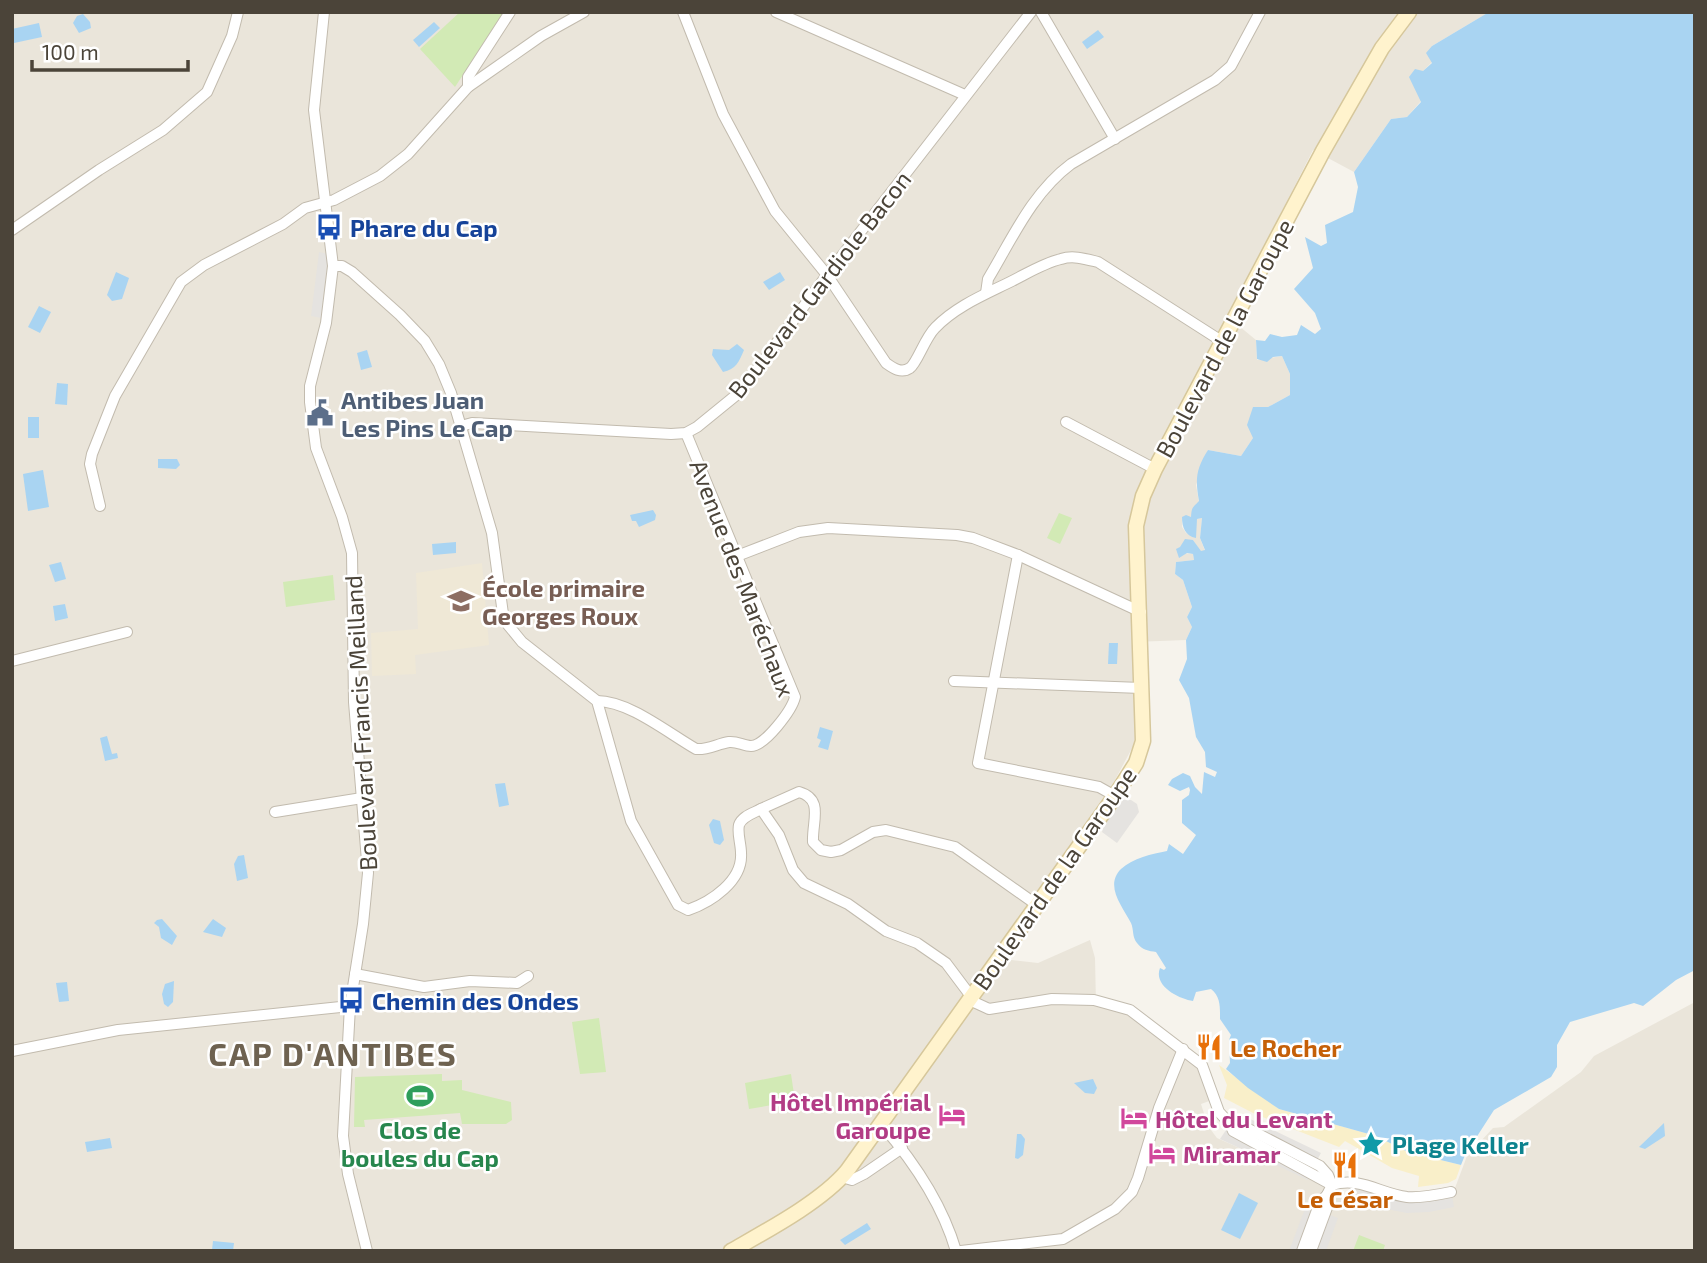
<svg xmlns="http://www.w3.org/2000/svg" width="1707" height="1263" viewBox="0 0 1707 1263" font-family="'Exo 2',sans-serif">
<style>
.residential{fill:#eae5da}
.education{fill:#efe8d6}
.green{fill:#d2eab5}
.sand{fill:#f9efc9}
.parking{fill:#e5e3e0}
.water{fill:#a9d4f2}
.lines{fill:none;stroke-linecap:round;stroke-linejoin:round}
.street-casing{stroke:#c2bbae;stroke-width:12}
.secondary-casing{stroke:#d6c79b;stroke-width:17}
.street{stroke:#fff;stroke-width:10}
.secondary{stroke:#fff3cd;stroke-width:14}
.labels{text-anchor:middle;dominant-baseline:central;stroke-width:5;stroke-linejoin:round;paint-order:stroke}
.transit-label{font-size:24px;font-weight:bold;fill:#164399;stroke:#fff;text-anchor:start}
.street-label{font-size:24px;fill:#4b4439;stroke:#fff}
.service-label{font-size:24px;font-weight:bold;fill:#4e5e75;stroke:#fff;text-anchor:start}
.education-label{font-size:24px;font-weight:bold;fill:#785e54;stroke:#fff;text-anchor:start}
.food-label{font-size:24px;font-weight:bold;fill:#c56008;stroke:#fff;text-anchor:start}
.hotel-label{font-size:24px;font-weight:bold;fill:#b23c85;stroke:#fff;text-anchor:start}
.leisure-label{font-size:24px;font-weight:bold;fill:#27864d;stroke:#fff}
.culture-label{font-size:24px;font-weight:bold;fill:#0d838f;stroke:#fff;text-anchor:start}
.district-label{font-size:32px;font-weight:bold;letter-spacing:2px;fill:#6e6250;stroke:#fff}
</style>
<rect width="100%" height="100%" fill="#f6f3ec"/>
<path class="residential" d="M12 12H1489L1432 46V62L1423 71 1421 101 1407 117 1391 119 1354 172 1313 150 1228 317 1256 340 1257 360 1282 356 1290 374V395L1268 407 1253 438 1241 456 1208 450 1196 485 1199 502 1191 517H1182V527L1186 533 1196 537 1195 523 1196 519 1202 518 1200 538 1205 551 1201 552 1193 540 1183 553 1193 554 1194 560 1176 562 1175 574 1183 580 1192 607 1187 617 1192 627 1186 640 1134 642 1138 737 1101 806 994 958 1038 963 1090 940 1095 958 1096 1004 1129 1014 1192 1058 1206 1078 1212 1100 1201 1104 1208 1126 1217 1138 1349 1197 1386 1209 1452 1196 1467 1156 1493 1128 1504 1127 1581 1072 1594 1056 1695 1002V1251H12Z"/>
<path class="education" d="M482 563 489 645 415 655 416 674 372 676 371 633 418 629 416 573Z"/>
<g class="green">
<path d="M460 12H504L455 87 420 49Z"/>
<path d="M1059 513 1072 518 1060 544 1047 538Z"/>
<path d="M333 575 335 600 286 607 283 582Z"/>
<path d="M599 1018 606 1072 580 1074 572 1022Z"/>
<path d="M442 1074V1081L462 1080V1090L511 1102 512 1120 506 1124H462L460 1113 364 1120 365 1127H354L355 1077Z"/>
<path d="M791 1074 795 1101 749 1109 745 1083Z"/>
<path d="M1359 1235 1385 1245 1383 1251H1353Z"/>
</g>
<path class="sand" d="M1219 1065 1279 1109 1376 1136 1408 1152 1461 1165 1456 1179 1448 1183 1418 1187 1419 1176 1392 1168 1345 1141 1339 1147 1255 1114 1224 1098 1227 1085Z"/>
<g class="parking">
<path d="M319 252 328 254 321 318 311 316Z"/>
<path d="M1122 800H1131L1137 804 1139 812 1117 843 1102 832 1105 823Z"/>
<path d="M1242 1115 1321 1153 1316 1162 1237 1123Z"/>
<path d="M1226 1130 1311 1174 1308 1180 1220 1139Z"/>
<path d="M1358 1183 1407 1197 1452 1196 1454 1207 1429 1212 1407 1213 1386 1209 1349 1197Z"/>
<path d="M1306 1206 1338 1218 1326 1251H1289Z"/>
</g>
<g class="water">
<path d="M1489 12H1695V970L1676 980 1643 1006 1634 1003 1570 1022 1557 1045V1067L1551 1077 1494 1110 1465 1155 1461 1165 1408 1152 1376 1136 1279 1109 1248 1088 1226 1069 1230 1063 1229 1040 1231 1035 1220 1019C1220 1008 1221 997 1211 989L1196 992 1193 1001C1179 999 1153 986 1160 968L1164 970 1166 968 1156 952C1149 951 1142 950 1137 943 1132 937 1134 930 1131 923 1123 907 1104 886 1121 869 1133 858 1152 854 1167 851L1169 844 1183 854 1196 835 1182 823V800L1189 795 1190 790 1189 787 1180 791 1168 785 1172 779 1183 773 1190 776 1195 787 1202 794 1204 772 1215 777 1217 772 1206 767 1205 752 1196 737 1189 698 1179 680 1187 659 1186 640 1192 627 1187 617 1192 607 1183 580 1175 574 1176 562 1194 560 1193 554 1187 553 1179 558 1176 549 1180 547 1185 539 1193 540 1201 551 1205 550 1200 538 1202 518 1197 519 1196 538C1185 536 1182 527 1182 517L1186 515 1191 517C1192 508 1191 509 1199 501 1195 479 1196 469 1208 450L1241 456 1253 438 1247 425 1253 407H1268L1290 395V374L1282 356 1273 357 1267 362 1257 359 1256 340 1265 341 1270 334 1282 337 1297 335 1301 325 1315 334 1321 329 1315 313 1294 289 1313 268 1305 237 1321 246 1327 243 1325 225 1353 212 1358 187 1354 172 1391 119 1407 117 1421 102 1409 77 1415 69 1423 71 1432 63 1426 53 1432 46Z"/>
<path d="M83 14 90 22 91 28 79 33 73 23 77 16Z"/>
<path d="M434 22 440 28 419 47 413 40Z"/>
<path d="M39 23 42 37 14 43 12 29Z"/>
<path d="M1098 30 1104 37 1087 49 1082 42Z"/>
<path d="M116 272 129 278 122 299 112 301 107 295Z"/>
<path d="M780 272 785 280 769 290 763 282Z"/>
<path d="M39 306 51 312 40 333 28 327Z"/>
<path d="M737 344 744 350C739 362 736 369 723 372L712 355 713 349 729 350Z"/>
<path d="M367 350 372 367 361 370 357 353Z"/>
<path d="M57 383 68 384 67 405 55 404Z"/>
<rect x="28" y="417" width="11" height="21"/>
<path d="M158 459H177L180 465 176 469 158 468Z"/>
<path d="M43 470 49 507 28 511 23 474Z"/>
<path d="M653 510 656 515 655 520 639 527 636 521H632L630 515Z"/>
<path d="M456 542V553L433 555 432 544Z"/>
<path d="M61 562 66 579 55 582 49 565Z"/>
<path d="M65 604 68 618 55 621 53 606Z"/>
<path d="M1109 643H1118L1117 664H1108Z"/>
<path d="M820 727 833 731 828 750 818 747 821 740 817 738Z"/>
<path d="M107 736 112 754 117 753 118 758 105 761 100 738Z"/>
<path d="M505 783 509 805 499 807 495 784Z"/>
<path d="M713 819 720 821 724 840 720 845 714 843 709 825Z"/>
<path d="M244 855 248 878 237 881 234 864 238 856Z"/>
<path d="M162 919 177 936 172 945 161 938 159 927 154 923 157 920Z"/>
<path d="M213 919 226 928 222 937 203 932Z"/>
<path d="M174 981 173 1002 168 1007 164 1004 162 994 165 984Z"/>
<path d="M67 982 69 1001 59 1002 56 983Z"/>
<path d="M1093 1079 1097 1088 1094 1094 1085 1093 1074 1083Z"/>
<path d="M1664 1123 1665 1136 1645 1149 1639 1147Z"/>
<path d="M1017 1134H1021L1025 1139 1023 1155 1018 1159 1015 1158Z"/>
<path d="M110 1138 112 1148 87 1152 85 1142Z"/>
<path d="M1239 1193 1258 1203 1240 1239 1221 1230Z"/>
<path d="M867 1223 871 1229 845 1245 840 1240Z"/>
<path d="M213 1241 234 1243 233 1251 212 1250Z"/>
</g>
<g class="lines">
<g class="street-casing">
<g id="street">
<path d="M324 12 314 110 333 266 326 323 310 386V402L316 448 342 517 352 553 354 702 368 873 363 924 350 1006 343 1136 348 1174 367 1251"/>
<path d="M683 12 723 114 775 211 827 275 886 363C893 368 901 374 910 368 917 363 925 338 935 328 956 306 986 294 1012 281 1028 273 1044 263 1061 259 1073 255 1086 259 1098 262L1223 342"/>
<path d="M776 12 965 95"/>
<path d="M1041 12 1115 139"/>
<path d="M468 87V77L510 12"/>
<path d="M12 230 99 170 163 130 207 92 232 36 238 12"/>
<path d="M333 266H342L352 272 400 315 425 341 439 364 451 393 492 533 503 614 508 625 522 642 597 701 631 821 678 905 688 910C711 902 743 881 741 853 741 844 737 833 739 825 742 816 754 813 761 809L779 835 793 870 804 883 848 904 886 931 917 943 946 963 976 1003 989 1009 1052 999 1094 1000 1130 1010 1202 1065 1219 1112 1230 1124 1233 1131 1332 1185C1359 1176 1381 1194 1407 1197 1421 1198 1437 1195 1451 1192"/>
<path d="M986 293 988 279C1012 239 1032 193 1071 164L1215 80 1231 66 1260 12"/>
<path d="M1066 422 1155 469"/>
<path d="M461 426 472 423 671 434 686 433 697 427 740 392 827 275 1031 12"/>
<path d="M100 506 90 464 92 454 115 396 181 282 204 265 283 224 305 208 334 200 380 176 408 154 468 87 541 36 584 12"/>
<path d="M1018 555 978 763 1099 787 1115 796"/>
<path d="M737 556 799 532 828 528 957 535 973 538 1018 555 1141 612"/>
<path d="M12 661 127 632"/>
<path d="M954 681 1141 688"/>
<path d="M597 701C629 701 668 733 696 749 708 750 717 744 729 742 737 741 744 746 751 746 765 746 792 710 795 697L686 433"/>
<path d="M761 809 799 792C824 799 812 821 813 842L821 850 831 852 841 850 873 832 886 830 955 847 1037 905"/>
<path d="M275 812 362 798"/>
<path d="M355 974 424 987 470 981 517 983 528 976"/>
<path d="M12 1051 118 1030 350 1006"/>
<path d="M1230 1124 1237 1123 1320 1166 1328 1175 1332 1185"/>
<path d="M882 1125C914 1162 942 1203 956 1251"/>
<path d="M842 1177 852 1180 864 1174 902 1148"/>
<path d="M961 1251 1063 1239 1115 1209 1132 1192 1138 1178 1159 1108 1183 1049"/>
<path d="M1302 1251 1320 1202 1327 1195 1332 1185"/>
<path d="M1311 1251 1328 1205 1327 1195"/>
</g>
</g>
<g class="secondary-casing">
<path id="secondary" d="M731 1251C766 1231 821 1202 847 1171L1115 796 1136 763 1143 741 1136 526 1143 496 1155 469 1323 151 1382 48 1409 12"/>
</g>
<use href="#street" class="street"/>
<use href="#secondary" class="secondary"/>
</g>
<defs>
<g id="bus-bare" transform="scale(2.1)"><path d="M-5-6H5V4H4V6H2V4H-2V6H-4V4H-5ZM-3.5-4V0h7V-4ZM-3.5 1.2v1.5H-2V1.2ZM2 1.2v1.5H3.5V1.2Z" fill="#1a4fb4" stroke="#fff" stroke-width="2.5" paint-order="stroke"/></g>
<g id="civic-bare" transform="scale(2.1)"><path d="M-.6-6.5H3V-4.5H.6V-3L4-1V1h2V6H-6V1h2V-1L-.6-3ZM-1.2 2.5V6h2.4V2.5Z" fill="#5c6f8a" stroke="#fff" stroke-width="2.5" paint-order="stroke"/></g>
<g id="school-bare" transform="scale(2.1)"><path d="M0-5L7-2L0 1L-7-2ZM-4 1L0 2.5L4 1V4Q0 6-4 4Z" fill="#8d6e63" stroke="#fff" stroke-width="2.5" paint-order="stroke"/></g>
<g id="restaurant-bare" transform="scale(2.1)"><path d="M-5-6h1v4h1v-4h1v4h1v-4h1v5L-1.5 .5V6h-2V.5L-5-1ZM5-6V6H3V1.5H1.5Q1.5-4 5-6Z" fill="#e8710a" stroke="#fff" stroke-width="2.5" paint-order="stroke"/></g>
<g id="stadium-bare" transform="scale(2.1)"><path d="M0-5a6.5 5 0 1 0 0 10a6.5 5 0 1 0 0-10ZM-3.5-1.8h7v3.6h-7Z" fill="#2e9e5b" stroke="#fff" stroke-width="2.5" paint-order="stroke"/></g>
<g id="hotel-bare" transform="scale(2.1)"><path d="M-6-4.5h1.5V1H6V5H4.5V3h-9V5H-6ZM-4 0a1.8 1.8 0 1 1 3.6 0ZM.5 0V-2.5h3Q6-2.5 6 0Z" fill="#d1479c" stroke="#fff" stroke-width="2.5" paint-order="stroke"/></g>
<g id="sight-bare" transform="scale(2.1)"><path d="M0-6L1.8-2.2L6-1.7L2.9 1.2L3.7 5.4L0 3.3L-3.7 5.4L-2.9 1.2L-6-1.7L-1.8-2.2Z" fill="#0f9aa8" stroke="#fff" stroke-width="2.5" paint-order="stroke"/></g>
</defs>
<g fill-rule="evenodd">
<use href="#bus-bare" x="329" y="227"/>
<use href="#civic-bare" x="320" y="413"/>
<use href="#school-bare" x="461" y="601"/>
<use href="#bus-bare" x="351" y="1000"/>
<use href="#restaurant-bare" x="1209" y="1047"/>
<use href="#stadium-bare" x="420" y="1096"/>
<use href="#hotel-bare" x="952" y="1115"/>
<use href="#hotel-bare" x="1134" y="1118"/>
<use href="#sight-bare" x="1371" y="1144"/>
<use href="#hotel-bare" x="1162" y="1153"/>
<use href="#restaurant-bare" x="1345" y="1165"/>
</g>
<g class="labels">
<g class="transit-label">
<text x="350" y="227">Phare du Cap</text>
<text x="372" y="1000">Chemin des Ondes</text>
</g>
<g class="street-label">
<text transform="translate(819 284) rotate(-52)">Boulevard Gardiole Bacon</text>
<text transform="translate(1224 338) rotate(-62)">Boulevard de la Garoupe</text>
<text transform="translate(743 578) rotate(69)">Avenue des Maréchaux</text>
<text transform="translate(360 723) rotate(-93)">Boulevard Francis Meilland</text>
<text transform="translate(1054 878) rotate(-55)">Boulevard de la Garoupe</text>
</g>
<g class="service-label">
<text x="341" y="399">Antibes Juan<tspan x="341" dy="28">Les Pins Le Cap</tspan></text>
</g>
<g class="education-label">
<text x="482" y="587">École primaire<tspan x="482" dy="28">Georges Roux</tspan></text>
</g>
<g class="food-label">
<text x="1230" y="1047">Le Rocher</text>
<text x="1345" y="1198" text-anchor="middle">Le César</text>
</g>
<g class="hotel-label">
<text x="931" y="1101" text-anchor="end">Hôtel Impérial<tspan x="931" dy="28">Garoupe</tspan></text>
<text x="1155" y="1118">Hôtel du Levant</text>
<text x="1183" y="1153">Miramar</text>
</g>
<g class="leisure-label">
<text x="420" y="1129">Clos de<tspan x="420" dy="28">boules du Cap</tspan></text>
</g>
<g class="culture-label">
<text x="1392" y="1144">Plage Keller</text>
</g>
<g class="district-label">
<text x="333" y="1053">CAP D'ANTIBES</text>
</g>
</g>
<rect width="1707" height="1263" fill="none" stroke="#4b4439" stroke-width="28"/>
<path d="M32 60v10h156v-10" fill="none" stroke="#4b4439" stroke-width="3.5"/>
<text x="42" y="60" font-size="21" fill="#4b4439" stroke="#ffffff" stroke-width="5" paint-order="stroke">100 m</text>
</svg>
